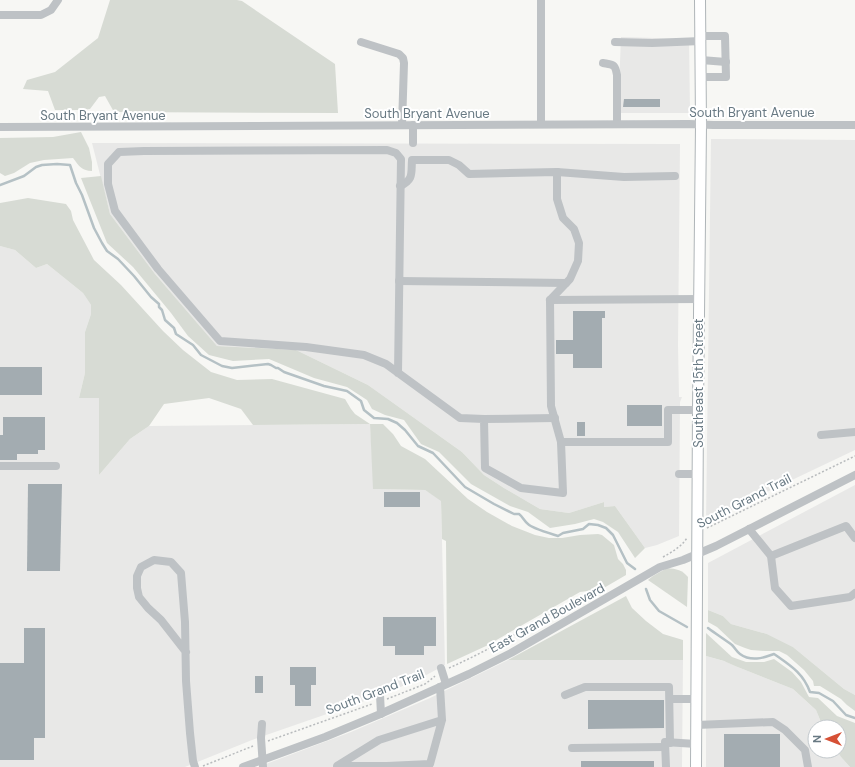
<svg xmlns="http://www.w3.org/2000/svg" width="855" height="767" viewBox="0 0 855 767" font-family="'DM Sans',sans-serif">
<style>
.built{fill:#e8e8e7}
.green{fill:#d7dbd4}
.lines{fill:none;stroke-linecap:round;stroke-linejoin:round}
.stream{stroke:#b5c1c5;stroke-width:2.5}
.building{fill:#a3acb1}
.major-casing{stroke:#afb5b8;stroke-width:12}
.path{stroke:#b8bbbd;stroke-width:1.5;stroke-dasharray:2 2;stroke-linecap:butt}
.minor{stroke:#bec2c5;stroke-width:8}
.major{stroke:#fff;stroke-width:10}
.labels{text-anchor:middle;dominant-baseline:central;stroke-width:4;stroke-linejoin:round;paint-order:stroke}
.street-label{font-size:13px;fill:#687983;stroke:#fff}
</style>
<rect width="100%" height="100%" fill="#f7f7f4"/>
<g class="built">
<path d="M621 37 689 39 690 113H618Z"/>
<path d="M711 139 855 140V450L773 489 706 523Z"/>
<path d="M92 143 680 144 678 345 679 397H682L680 402 679 536 657 545 645 548 615 506 604 507V502L569 513 540 509 504 488 484 475 462 452 368 385 296 350 217 346 155 274 110 214Z"/>
<path d="M0 246 15 250 36 268 47 264 83 293 91 305V314L85 332V373L79 398H99V475L130 439 149 426 370 424 374 489 425 490 441 500 445 665 415 681 373 698 252 740 185 767H0Z"/>
<path d="M855 485V695L844 689 793 647 767 634 731 624 723 616 708 610V563Z"/>
<path d="M706 656 727 662 735 666 793 689 816 710 823 727H815V751H837L841 757 850 767H706Z"/>
<path d="M508 660H683L682 767H258L351 732 430 698Z"/>
</g>
<g class="green">
<path d="M110 0H237L242 1 335 64 338 113 114 112 105 96 99 97 90 109 82 110H55L48 91 23 89 27 80 55 72 98 38Z"/>
<path d="M81 132 89 148 92 162V171C82 171 79 166 73 158L44 160 30 163 14 173 5 176 0 173V138L53 137Z"/>
<path d="M101 176 110 214 155 274 217 346 296 350 368 385 462 452 484 475 504 488 540 509 569 513 604 502V507L615 506 645 548 635 558 618 532 603 522 594 519 575 524 550 528 528 512 510 506 471 484 439 452 421 444 404 420 385 415 372 409 367 400 347 387 314 378 269 359 233 361 209 355 188 336 171 313 133 267 107 243 81 178Z"/>
<path d="M28 198 66 204 71 211 73 220 94 260 121 285 163 331 183 350 211 372 237 380 272 379 345 399 351 409 355 414 370 424H383L393 434 401 446 425 459 468 499 487 512 512 526 535 535 549 538H562L580 535 598 534 602 535 614 545 618 559 623 564 626 570V575L602 589 580 592 486 646 447 664 446 541 442 539 441 501 425 490 373 489 370 424 253 425 241 409 209 398 164 404 149 426 130 439 99 475V398H79L85 373V332L91 314V305L83 293 47 264 36 268 15 250 0 246V203Z"/>
<path d="M667 568C677 569 682 570 688 577L687 607 648 580 653 576Z"/>
<path d="M626 596 632 608 646 621 663 634 683 640V660H508Z"/>
<path d="M708 610 723 616 731 624 767 634 793 647 844 689 855 695V711L847 705 841 699 820 686H814L813 681 804 670 787 655 779 651H765L751 650 745 648 735 644 717 627 708 622Z"/>
<path d="M706 633 732 657 746 662H764L774 659 792 672 801 682 809 697 818 698 837 716 855 723V767H850L841 757 837 751H839V727H823L816 710 793 689 735 666 724 661 706 656Z"/>
</g>
<g class="lines">
<g class="stream">
<path d="M0 185 24 176 36 167 42 165 57 164 70 165 76 183 82 195 94 228 102 243 107 251 118 259 134 276 151 297 159 304V307L162 310 165 320 174 328 176 334 193 345 201 355 222 366 232 368 268 364 271 365 276 368H278L284 372 324 386 347 391 361 401 364 410 374 418 388 419 397 423 405 430 418 446 433 453 465 487 494 504 514 514H519C523 517 524 521 528 524 531 528 552 534 558 536L563 533 583 529 589 524 598 525 606 528 613 535 627 563 635 569"/>
<path d="M646 589 650 600 659 611 687 627"/>
<path d="M708 628C716 634 724 639 732 645 735 648 737 652 740 654 751 662 763 658 774 654 791 666 803 673 810 692L819 693 833 701 846 715 855 718"/>
</g>
</g>
<g class="building">
<path d="M624 99H660V107H623Z"/>
<path d="M573 311H605V318H602V368H573V354H556V340H573Z"/>
<rect x="0" y="367" width="42" height="28"/>
<rect x="627" y="405" width="35" height="21"/>
<path d="M3 417H45V450H38V454H17V460H0V435H3Z"/>
<rect x="577" y="422" width="8" height="14"/>
<path d="M28 484H62L60 571H27Z"/>
<rect x="384" y="492" width="36" height="15"/>
<path d="M383 617H436V646H424V655H395V646H383Z"/>
<path d="M24 628H45V738H34V760H0V663H24Z"/>
<path d="M290 667H316V685H311V706H295V685H290Z"/>
<rect x="255" y="676" width="8" height="17"/>
<path d="M588 700H664V728L588 729Z"/>
<rect x="724" y="734" width="56" height="33"/>
<rect x="581" y="761" width="73" height="6"/>
</g>
<g class="lines">
<g class="major-casing">
<path id="major" d="M696 767 698 410 701 125 700 0"/>
</g>
<g class="path">
<path d="M707 528 855 456"/>
<path d="M663 557C672 552 681 547 687 538H688"/>
<path d="M449 668C494 648 536 622 579 597L589 593 600 592"/>
<path d="M387 699 425 684 429 681 435 676"/>
<path d="M268 741 372 704"/>
<path d="M203 766 253 746"/>
</g>
<g class="minor">
<path d="M541 0V124"/>
<path d="M0 15H41L51 10 58 0"/>
<path d="M701 36H725L726 77H701"/>
<path d="M361 42 399 54 403 58 404 63 402 125"/>
<path d="M615 42 652 43 701 41"/>
<path d="M701 60 726 62"/>
<path d="M603 63C614 65 615 64 617 75V124"/>
<path d="M413 125V143"/>
<path d="M0 127 689 124 713 125H855"/>
<path d="M557 172 624 177 675 176"/>
<path d="M400 186C414 180 411 173 412 160H449L459 165 469 174 557 172V199L563 218 574 229 579 243 578 261 570 279 550 300"/>
<path d="M399 281 566 283"/>
<path d="M398 373 401 159 396 153 387 150 144 151 119 152 108 164V184L115 211 158 269 220 341 306 347 364 355 386 364 460 418 484 419 485 468 521 488 563 493 561 442"/>
<path d="M698 410H668V442H561L551 406 550 300 699 299"/>
<path d="M484 419 555 418"/>
<path d="M821 435 855 432"/>
<path d="M0 466H56"/>
<path d="M679 474H697"/>
<path d="M749 529 771 556 775 588 791 606 850 597 855 593"/>
<path d="M771 556 846 526 855 538"/>
<path d="M186 652 161 620 148 608 139 597 137 588V576L141 567 154 560 171 562 181 573 185 622 186 681 190 733 193 761 195 767"/>
<path d="M441 668 446 684"/>
<path d="M440 687 442 720 430 764 387 766H337L379 740 442 720"/>
<path d="M380 695 381 714"/>
<path d="M565 695 585 687H669L670 743"/>
<path d="M670 699H697"/>
<path d="M262 724 261 738 263 767"/>
<path d="M696 725 773 722 785 730 805 750 808 767"/>
<path d="M572 748 665 747"/>
<path d="M243 767 325 737 378 715 469 674 511 653 660 567 683 560 716 546 855 475"/>
<path d="M666 767 665 742 696 744"/>
</g>
<use href="#major" class="major"/>
</g>
<g class="labels">
<g class="street-label">
<text x="752" y="112">South Bryant Avenue</text>
<text x="427" y="113">South Bryant Avenue</text>
<text x="103" y="115">South Bryant Avenue</text>
<text transform="translate(698 383) rotate(-90)">Southeast 15th Street</text>
<text transform="translate(744 501) rotate(-27)">South Grand Trail</text>
<text transform="translate(547 618) rotate(-29)">East Grand Boulevard</text>
<text transform="translate(375 692) rotate(-21)">South Grand Trail</text>
</g>
</g>
<g transform="translate(827 739) rotate(270)"><circle r="19" fill="#ffffff" stroke="#c3c9cd"/>
<path d="M0-3L7 15L0 10L-7 15Z" fill="#d65035"/>
<text y="-6" font-size="11" font-weight="bold" text-anchor="middle" fill="#687983">N</text>
</g>
</svg>
